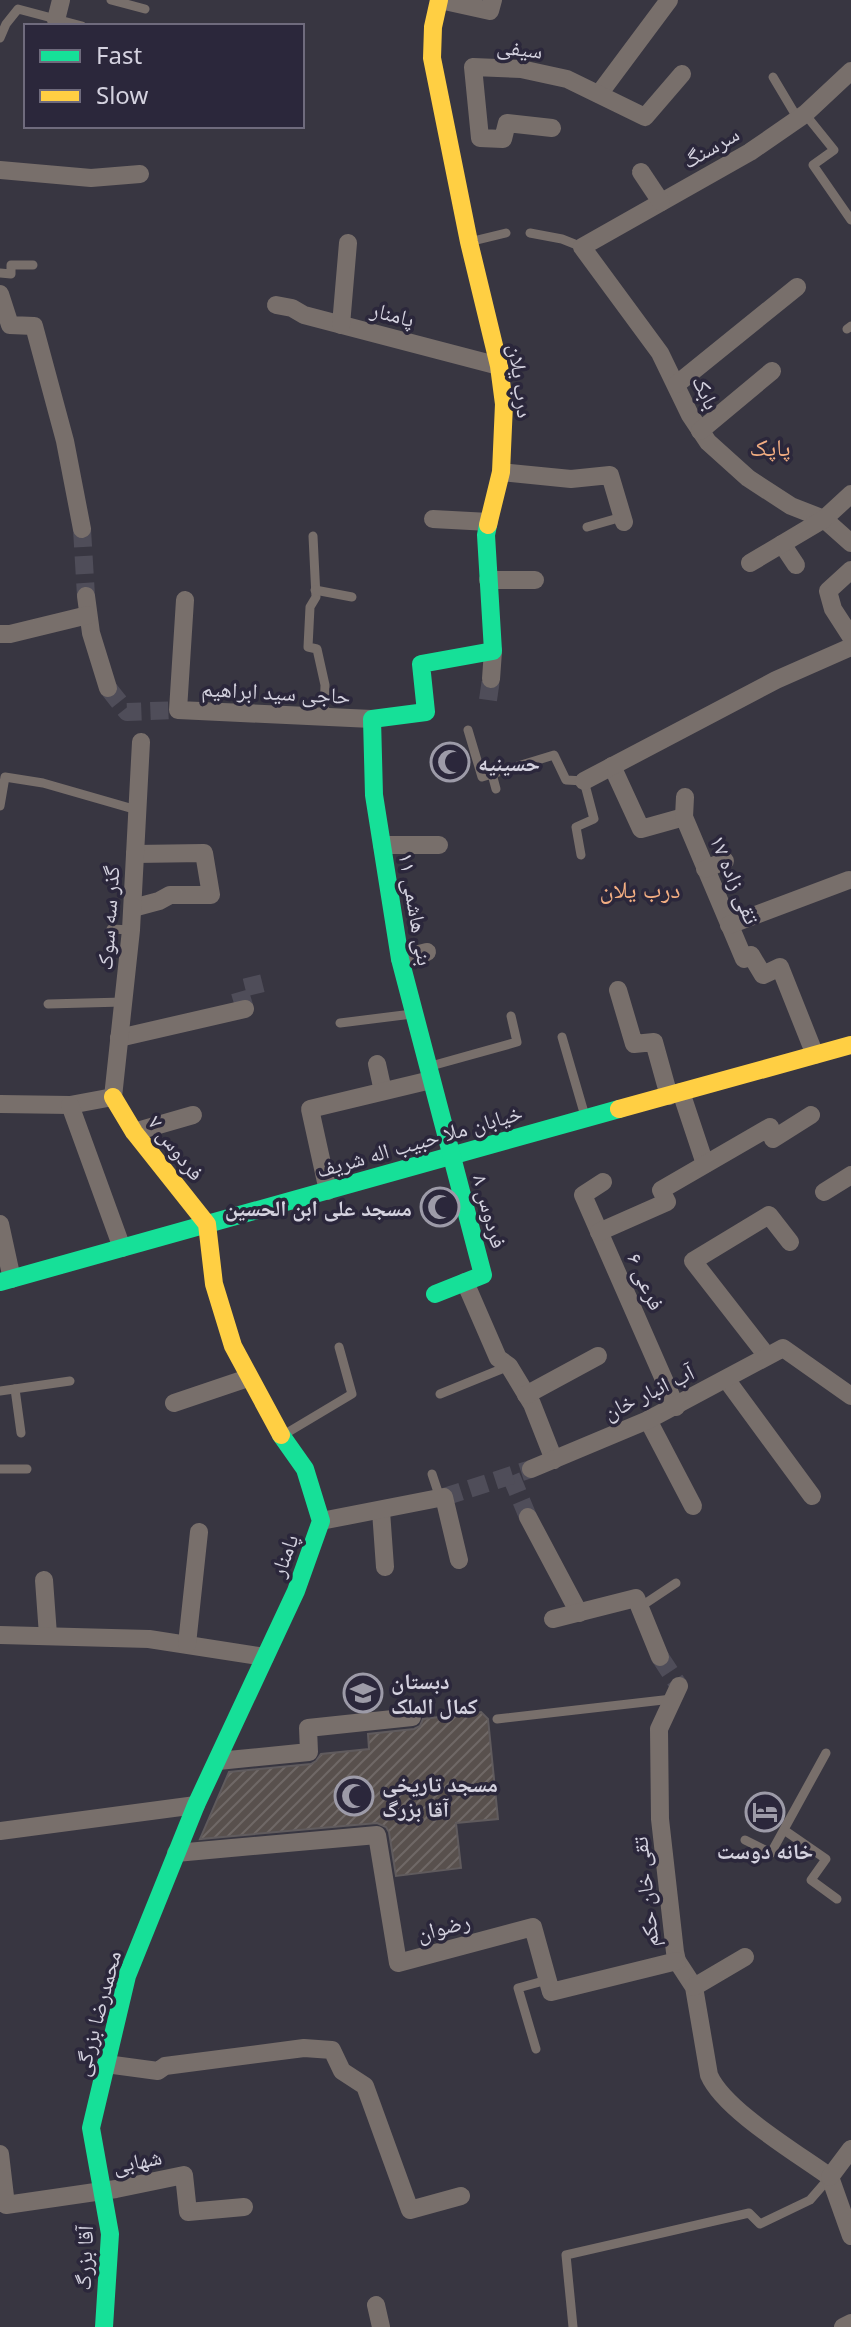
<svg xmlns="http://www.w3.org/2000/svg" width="851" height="2327" viewBox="0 0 851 2327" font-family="'Noto Sans','Noto Naskh Arabic',sans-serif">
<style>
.building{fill:url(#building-hatch);stroke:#605b5d;stroke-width:2}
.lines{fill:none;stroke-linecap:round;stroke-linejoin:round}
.street-tunnel{stroke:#4f4d59;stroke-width:18;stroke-dasharray:18 9;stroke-linecap:butt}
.lane{stroke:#786f6b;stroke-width:9}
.street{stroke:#786f6b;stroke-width:18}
.fast{stroke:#16e098;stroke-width:18}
.slow{stroke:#ffcf43;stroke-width:18}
.labels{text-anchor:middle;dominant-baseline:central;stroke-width:7;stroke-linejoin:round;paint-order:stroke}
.street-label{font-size:22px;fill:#d4d2df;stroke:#2b273b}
.poi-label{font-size:22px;font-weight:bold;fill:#d4d2df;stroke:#2b273b;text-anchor:start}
.neighbourhood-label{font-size:24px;fill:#f3ae82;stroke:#2b273b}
</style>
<defs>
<pattern id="building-hatch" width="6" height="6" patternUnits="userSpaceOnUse" patternTransform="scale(2)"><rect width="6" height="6" fill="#58504d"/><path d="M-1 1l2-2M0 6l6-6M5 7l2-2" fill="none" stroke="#6f6866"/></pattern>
</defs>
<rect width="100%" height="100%" fill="#383641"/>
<path class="building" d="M481 1712 488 1719 498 1819 456 1823 461 1868 396 1876 389 1832 386 1827 377 1823 200 1839 229 1772 311 1764 316 1761 321 1754 369 1749 368 1734 414 1729 420 1726 423 1719Z"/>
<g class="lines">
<g class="street-tunnel">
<path d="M82 529 86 596"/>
<path d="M108 688 127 712 178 710"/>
<path d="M488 700 491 679"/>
<path d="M245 1009 239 989 263 983"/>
<path d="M511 1476 528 1517"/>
<path d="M444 1497 531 1469"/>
<path d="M660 1657 679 1686"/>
</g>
<g class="lane">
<path d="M111 0 145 9"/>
<path d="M0 38 6 24 18 9 82 26"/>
<path d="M773 77 798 119"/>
<path d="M805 114 834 150 813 165 851 220"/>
<path d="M530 233 562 239 582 247"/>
<path d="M473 241 506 233"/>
<path d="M0 273 11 274V265H33"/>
<path d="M847 329 851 326"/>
<path d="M587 527 622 517"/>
<path d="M313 536 316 597 310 607 308 647 317 649 325 685 324 717"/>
<path d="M315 590 352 597"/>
<path d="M468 730 482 777 554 755 566 780 584 781 594 819 576 827 581 855"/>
<path d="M492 774 496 789"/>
<path d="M0 806 5 777 43 783 137 810"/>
<path d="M111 929 131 930"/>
<path d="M48 1004 123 1002"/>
<path d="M340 1023 412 1014"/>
<path d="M562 1037 585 1116"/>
<path d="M431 1066 517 1042 511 1016"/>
<path d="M15 1389 21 1433"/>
<path d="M0 1391 70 1381"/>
<path d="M440 1394 509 1366"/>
<path d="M285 1434 352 1394 339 1347"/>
<path d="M0 1469H27"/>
<path d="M432 1474 440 1498"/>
<path d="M640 1607 676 1583"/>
<path d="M497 1719 672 1699"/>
<path d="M784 1830 826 1859 811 1880 837 1899"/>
<path d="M745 1840 771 1853 826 1753"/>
<path d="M536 2049 518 1988 547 1980"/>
<path d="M573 2327 566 2255 749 2213 760 2224 810 2200 830 2177"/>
</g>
<g class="street">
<path d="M440 0 490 11 493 0"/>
<path d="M56 20 61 0"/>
<path d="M851 71 805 114 750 152 582 247 660 353 690 415 708 442 748 478 791 506 824 519 851 543"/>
<path d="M599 94 669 0"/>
<path d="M552 128 507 123 503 139 480 138 473 67 521 69 567 79 645 117 682 74"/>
<path d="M0 170 91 178 140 174"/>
<path d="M641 172 661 202"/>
<path d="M0 294 10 325 34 326 65 441 82 529"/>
<path d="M276 305 292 308 304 315 499 366"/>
<path d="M341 325 348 243"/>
<path d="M677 384 797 287"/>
<path d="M700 431 772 371"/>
<path d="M501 472 571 479 610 475 624 522"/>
<path d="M433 519 489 522"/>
<path d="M782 544 796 565"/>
<path d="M750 563 824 519 851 494"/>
<path d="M851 570 828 591 833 609 851 637"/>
<path d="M488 580H535"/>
<path d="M86 596 91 633 108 688"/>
<path d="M185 600 178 710 372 719"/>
<path d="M0 634H10L88 615"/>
<path d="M491 679 493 651"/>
<path d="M612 766 641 829 684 817"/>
<path d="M584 781 776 680 851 647"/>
<path d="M685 797 684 817 744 959 751 955 763 975 780 967 815 1055"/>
<path d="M382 845H439"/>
<path d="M705 869 725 861"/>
<path d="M133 908 159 901 170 895H211L204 853 135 854"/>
<path d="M729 925 849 880"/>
<path d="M400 959 427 952"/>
<path d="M618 990 634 1044 654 1042 669 1096"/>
<path d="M119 1038 245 1009"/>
<path d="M377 1064 383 1091"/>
<path d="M681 1092 705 1164"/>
<path d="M0 1104 70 1105 113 1097 131 930 141 742"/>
<path d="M70 1105 122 1248"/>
<path d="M134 1132 193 1115"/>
<path d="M603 1182 583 1195 676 1407"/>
<path d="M328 1191 310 1109 431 1080"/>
<path d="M824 1192 851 1175"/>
<path d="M0 1224 12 1279"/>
<path d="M599 1232 667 1202 661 1190 770 1127 773 1139 811 1115"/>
<path d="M465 1282 498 1358 509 1366 532 1404 554 1460"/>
<path d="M767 1356 693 1261 769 1215 790 1242"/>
<path d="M726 1379 812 1496"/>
<path d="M526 1395 598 1356"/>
<path d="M174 1403 248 1378"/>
<path d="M648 1420 693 1506"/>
<path d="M531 1469 648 1420 783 1348 851 1396"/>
<path d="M381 1511 385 1567"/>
<path d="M528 1517 579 1613"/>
<path d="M321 1521 444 1497 459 1560"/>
<path d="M44 1580 48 1635"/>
<path d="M553 1619 636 1598 660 1657"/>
<path d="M0 1635 149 1639 265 1657"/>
<path d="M187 1644 199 1532"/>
<path d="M679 1686 659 1729 660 1819 675 1952 677 1961 694 1987 709 2075C724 2110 797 2153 830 2177"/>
<path d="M218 1761 309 1752 308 1728 412 1717"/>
<path d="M0 1831 196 1805"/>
<path d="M176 1853 377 1835 398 1963 533 1927 551 1992 677 1961"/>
<path d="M694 1987 745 1957"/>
<path d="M106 2064 158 2071 165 2066 304 2048 332 2050 342 2071 365 2086 410 2210 461 2196"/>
<path d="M0 2154 6 2205 116 2189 184 2175 188 2212 244 2207"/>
<path d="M830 2177 851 2236"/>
<path d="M830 2177 851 2149"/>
<path d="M376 2305 381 2327"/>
<path d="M843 2327 851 2323"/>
</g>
<g class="fast">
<path d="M0 1282 619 1109"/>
<path d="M435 1294 483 1275 400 959 374 795 372 719 426 712 421 664 493 651 486 535 488 525"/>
<path d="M104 2327 110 2234 91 2128 127 1976 196 1805 296 1591 321 1521 305 1469 281 1435"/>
</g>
<g class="slow">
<path d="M439 0 433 27 432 58 469 242 499 366 504 404 501 472 488 525"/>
<path d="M113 1097 134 1132 207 1224 214 1284 233 1346 281 1435"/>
<path d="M619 1109 851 1045"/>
</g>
</g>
<defs>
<g id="mosque-ring" transform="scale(2)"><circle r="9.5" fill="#2b273b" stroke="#9d9ba8" stroke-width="1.5"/><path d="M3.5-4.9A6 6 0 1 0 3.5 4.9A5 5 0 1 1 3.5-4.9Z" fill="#9d9ba8"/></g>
<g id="school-ring" transform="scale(2)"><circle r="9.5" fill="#2b273b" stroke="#9d9ba8" stroke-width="1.5"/><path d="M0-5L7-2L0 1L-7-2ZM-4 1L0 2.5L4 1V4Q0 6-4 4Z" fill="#9d9ba8"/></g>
<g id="hotel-ring" transform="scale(2)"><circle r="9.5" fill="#2b273b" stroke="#9d9ba8" stroke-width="1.5"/><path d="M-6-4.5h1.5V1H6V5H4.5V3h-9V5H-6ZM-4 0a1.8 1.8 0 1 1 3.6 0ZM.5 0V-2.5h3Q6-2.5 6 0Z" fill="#9d9ba8"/></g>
</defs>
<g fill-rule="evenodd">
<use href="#mosque-ring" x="450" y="762"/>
<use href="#mosque-ring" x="440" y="1207"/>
<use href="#school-ring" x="363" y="1693"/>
<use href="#mosque-ring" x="354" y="1796"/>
<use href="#hotel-ring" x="765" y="1812"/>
</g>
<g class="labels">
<g class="street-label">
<text transform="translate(520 47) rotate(7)">سیفی</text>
<text transform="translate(710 146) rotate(-30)">سرسنگ</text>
<text transform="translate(393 313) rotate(15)">پامنار</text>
<text transform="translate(522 381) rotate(83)">درب یلان</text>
<text transform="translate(707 392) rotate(65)">بابک</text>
<text transform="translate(276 691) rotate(3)">حاجی سید ابراهیم</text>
<text transform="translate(736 879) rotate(67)">تقی زاده ۱۷</text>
<text transform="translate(417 909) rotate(80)">بنی هاشمی ۱۱</text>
<text transform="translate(107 918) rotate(-86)">گذر سه سوک</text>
<text transform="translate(419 1140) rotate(-16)">خیابان ملا حبیب اله شریف</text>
<text transform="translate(177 1147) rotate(52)">فردوس ۷</text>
<text transform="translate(491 1211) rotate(75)">فردوس ۸</text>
<text transform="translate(647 1281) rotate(66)">فرعی ۶</text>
<text transform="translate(648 1391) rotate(-26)">آب انبار خان</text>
<text transform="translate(283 1555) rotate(-70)">پامنار</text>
<text transform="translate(644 1892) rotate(-96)">تقی خان حکم</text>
<text transform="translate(443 1926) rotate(-15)">رضوان</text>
<text transform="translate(96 2013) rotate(-75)">محمدرضا بزرگی</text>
<text transform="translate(137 2160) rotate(-11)">شهابی</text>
<text transform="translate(83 2258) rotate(-88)">آقا بزرگ</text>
</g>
<g class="poi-label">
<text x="478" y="762">حسینیه</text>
<text x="412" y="1207" text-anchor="end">مسجد علی ابن الحسین</text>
<text x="391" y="1680">دبستان<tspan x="391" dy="25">کمال الملک</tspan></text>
<text x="382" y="1783">مسجد تاریخی<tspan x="382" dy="25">آقا بزرگ</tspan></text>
<text x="765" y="1850" text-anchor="middle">خانه دوست</text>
</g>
<g class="neighbourhood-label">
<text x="770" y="446">پاپک</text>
<text x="640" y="888">درب یلان</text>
</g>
</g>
<rect x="24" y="24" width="280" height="104" fill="#2b273b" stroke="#6f6b7d" stroke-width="2"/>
<rect x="40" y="50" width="40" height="12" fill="#16e098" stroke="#6f6b7d" stroke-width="2"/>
<text x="96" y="64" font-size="24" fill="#d4d2df">Fast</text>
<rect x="40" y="90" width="40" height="12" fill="#ffcf43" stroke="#6f6b7d" stroke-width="2"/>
<text x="96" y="104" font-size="24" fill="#d4d2df">Slow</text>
</svg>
